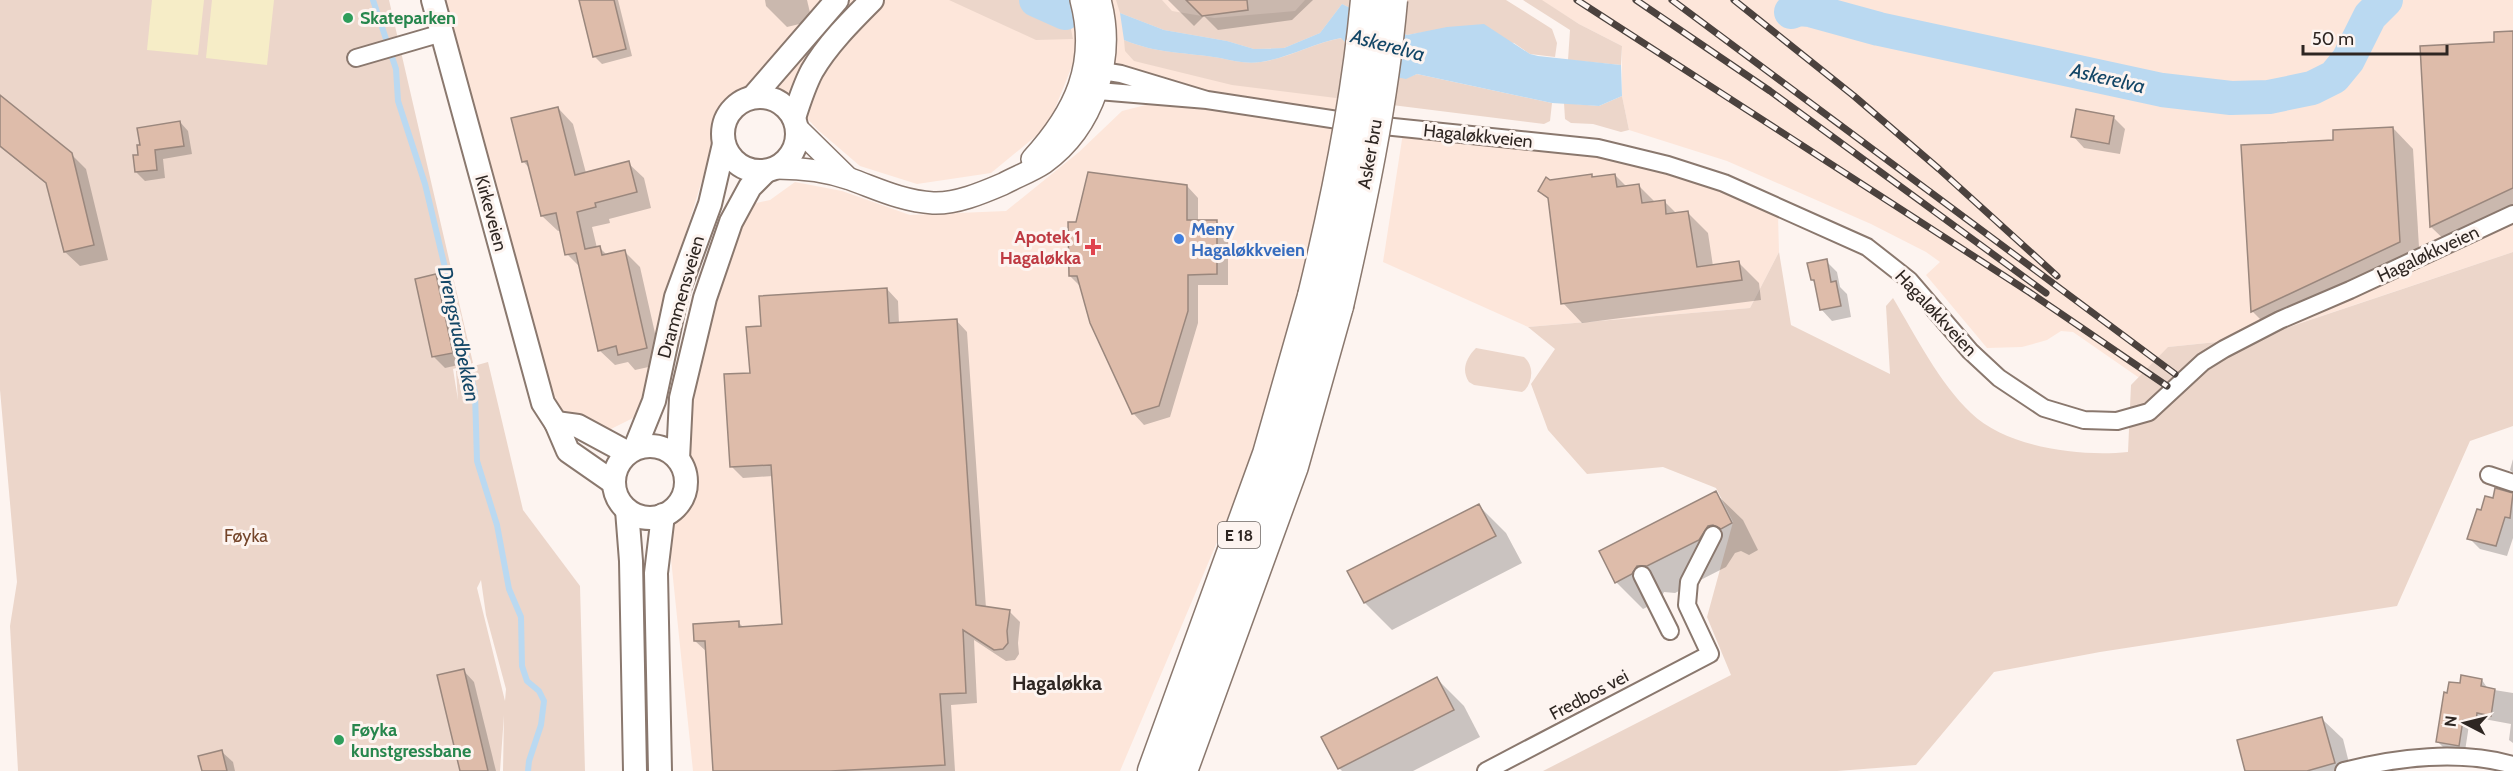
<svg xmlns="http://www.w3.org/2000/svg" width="2513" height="771" viewBox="0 0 2513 771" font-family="Cabin,sans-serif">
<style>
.built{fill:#fde6da}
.green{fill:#ecd6ca;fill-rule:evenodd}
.sand{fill:#f6edc7}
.water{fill:#bad9f1}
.shadow{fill:#0003}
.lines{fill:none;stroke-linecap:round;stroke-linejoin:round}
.stream{stroke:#bad9f1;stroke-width:6}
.river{stroke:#bad9f1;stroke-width:34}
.building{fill:#debcaa;stroke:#9a877d;stroke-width:1.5}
.minor-casing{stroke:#8a786e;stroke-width:20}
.tertiary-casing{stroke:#8a786e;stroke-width:24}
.secondary-casing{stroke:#8a786e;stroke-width:26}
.motorway-casing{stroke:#8a786e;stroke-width:33}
.minor{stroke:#fff;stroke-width:16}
.tertiary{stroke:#fff;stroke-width:21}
.secondary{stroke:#fff;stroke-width:22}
.motorway{stroke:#fff;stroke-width:30}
.rail-casing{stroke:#4b423e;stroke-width:7}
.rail{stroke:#fdf4f0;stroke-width:4.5;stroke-dasharray:14;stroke-linecap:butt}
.motorway-bridge-casing{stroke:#8a786e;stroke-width:33;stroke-linecap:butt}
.motorway-bridge{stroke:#fff;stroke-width:30}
.leisure-dot{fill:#2e9e5b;stroke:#fdf4f0;stroke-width:2}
.shop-dot{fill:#3f7fe0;stroke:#fdf4f0;stroke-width:2}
.health-dot{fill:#e0444e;stroke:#fdf4f0;stroke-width:2}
.labels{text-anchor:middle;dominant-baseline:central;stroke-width:6;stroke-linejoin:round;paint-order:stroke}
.shield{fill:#fdf4f0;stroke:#6c6460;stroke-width:1.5}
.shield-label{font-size:16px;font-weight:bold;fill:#2e2622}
.leisure-label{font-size:18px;font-weight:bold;fill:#27864d;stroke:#fdf4f0;text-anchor:start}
.street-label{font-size:18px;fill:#2e2622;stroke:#fdf4f0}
.shop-label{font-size:18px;font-weight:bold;fill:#366cbe;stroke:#fdf4f0;text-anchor:start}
.health-label{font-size:18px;font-weight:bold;fill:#be3a42;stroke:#fdf4f0;text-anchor:end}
.park-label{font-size:18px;fill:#74452a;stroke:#fdf4f0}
.water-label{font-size:20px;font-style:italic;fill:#134666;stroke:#fdf4f0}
.neighbourhood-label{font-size:20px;font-weight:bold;fill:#2e2622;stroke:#fdf4f0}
</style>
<rect width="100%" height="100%" fill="#fdf4f0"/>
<g class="built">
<path d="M429 0H1357L1344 118 1190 90 1074 61 1048 126 991 173 917 184 860 166 818 130 799 110 751 87 726 107 712 139 706 167 667 295 639 415 607 431 573 429 537 377Z"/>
<path d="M1541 0H2513V252L2255 338 2168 347 2161 393 2073 332 2061 331 2047 340 2022 347 1987 348 1926 275 1940 262 1926 252 1871 224 1727 161 1629 130 1622 96V46L1579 24Z"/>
<path d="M1189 94 1343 123 1321 247 1254 455 1120 771H693L668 530 702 307 748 205 770 200 795 182 842 191 910 215 1006 211 1079 152 1122 111Z"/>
<path d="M1403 133 1600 155 1684 176 1762 206 1778 215 1779 252 1750 308 1528 327 1383 262Z"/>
</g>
<g class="green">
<path d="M0 0H389L473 363 453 369 458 400 456 371 488 362 523 510 580 586 585 771H503L504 715 500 771H18L10 626 17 582 0 390ZM481 580 486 615 506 689 505 701 477 588Z"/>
<path d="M949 0H1065L1073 39 1036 40Z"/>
<path d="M1116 0H1162L1172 11 1214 18 1295 11 1305 0H1506L1552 29 1557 43 1555 57 1530 54 1514 43 1425 32 1407 35 1342 4 1320 33 1284 48 1254 49 1227 41 1164 30 1120 13Z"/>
<path d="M1523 0H1542L1579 24 1622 46 1621 65 1568 60 1570 30Z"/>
<path d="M1342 38 1346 43 1342 66 1406 78 1417 74 1552 103 1550 121 1544 124 1232 85 1134 61 1125 51 1124 40C1158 54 1184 52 1220 58 1234 61 1246 64 1261 62 1289 58 1314 43 1342 38Z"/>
<path d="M1622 96 1629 130 1621 132 1593 124 1571 123 1565 119 1564 103 1599 106Z"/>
<path d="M1779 252 1791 325 1890 374 1886 306 1893 298C1915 335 1940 384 1971 413 2007 448 2081 457 2128 452L2131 385 2168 347 2256 338 2513 252V426L2470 441 2397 606 2100 652 1994 672 1916 765 1837 771H1543L1731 675 1707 617 1733 522 1716 488 1663 467 1587 474 1548 430 1531 384 1555 349 1528 327 1750 308Z"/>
<path d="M1476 348 1524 357C1534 366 1533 380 1525 390L1522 392 1474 385 1469 382C1461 370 1466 358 1476 348Z"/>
</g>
<g class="sand">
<path d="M152 0H204L198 55 147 50Z"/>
<path d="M212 0H274L267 65 206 58Z"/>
</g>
<path class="water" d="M1342 4 1407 35 1447 27 1484 24 1530 54 1538 56 1621 65 1622 96 1599 106 1552 103 1417 74 1406 79 1342 66 1346 43 1341 38C1314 43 1288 58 1261 62 1246 64 1234 61 1220 58 1184 52 1158 54 1124 40L1120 13 1164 30 1227 41 1254 49 1284 48 1320 33Z"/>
<g class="shadow">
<path d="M580 0H618L632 56 602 64 594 56Z"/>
<path d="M765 0H807L812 21 787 27 766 6Z"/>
<path d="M1168 0H1313L1292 20 1218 30 1204 16 1194 26Z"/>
<path d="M2513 32V219L2452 247 2431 227 2422 47 2496 43Z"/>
<path d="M0 97 71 154 86 169 108 260 80 266 65 252 49 186 0 147Z"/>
<path d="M558 108 573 124 586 173 628 163 644 178 651 208 609 219 610 223 592 227 597 248H600L607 255 624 251 640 267 662 364 635 370 628 362 615 365 599 350 581 268 567 254 562 230 558 231 542 216 530 169 523 161Z"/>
<path d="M2113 117 2125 129 2120 154 2084 148 2073 136Z"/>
<path d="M180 122 188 131 192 154 163 159 165 178 145 181 136 172 140 156Z"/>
<path d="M2393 128 2413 149 2420 263 2273 332 2252 311 2335 142Z"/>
<path d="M1615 175 1627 187 1639 186 1656 203 1664 201 1677 214 1688 213 1708 233 1713 266 1739 263 1759 283 1761 300 1582 323 1563 303 1550 201 1539 191 1550 181Z"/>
<path d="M1187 186 1198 198V222L1216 221 1228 233V285H1198V323L1170 417 1144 425 1133 413 1081 287 1070 276 1077 223Z"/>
<path d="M1826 261 1837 272 1840 287 1847 294 1851 317 1832 321 1821 309 1816 284 1812 280Z"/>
<path d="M435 276 446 287 463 364 445 368 433 356Z"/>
<path d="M887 289 898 301 899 324 956 320 967 332 986 608 1009 611 1020 622 1018 643 1019 654 1015 660 1006 661 974 640 977 703 951 705 955 771H715L707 652 695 641 739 623 744 628 783 626 773 476 743 478 732 467 763 327Z"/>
<path d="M2513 459V473L2510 470Z"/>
<path d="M2496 490 2513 494V538L2507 556 2480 549 2469 538 2482 512 2494 499Z"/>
<path d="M1715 493 1743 520 1758 550 1749 555 1741 551 1735 553 1726 567 1675 593 1664 592 1659 601 1643 609 1616 582Z"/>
<path d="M1479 506 1506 533 1522 563 1392 630 1365 603 1349 571Z"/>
<path d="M463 670 474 682 496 771H461Z"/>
<path d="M1437 679 1464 706 1480 737 1413 771H1342L1339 768Z"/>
<path d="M2482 680 2488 689 2513 693V743L2509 740 2511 724 2484 719 2482 728 2469 725 2465 751 2444 748 2438 742 2448 695 2461 685Z"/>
<path d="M2322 719 2343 739 2351 771H2247Z"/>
<path d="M222 752 233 762 235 771H203Z"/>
</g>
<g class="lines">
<path class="stream" d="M373 0 396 69 398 101 425 184 475 393 477 461 497 525 509 589 521 617 522 666 527 681 539 691 544 701 541 725 529 761 528 771"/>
<g class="river">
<path d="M1036 0 1065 13"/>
<path d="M1791 12 1799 9 1810 10 1879 29 2162 90 2231 98 2269 97 2312 88 2334 77 2348 60 2370 16 2386 0"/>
</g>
</g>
<g class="building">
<path d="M579 0H614L626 49 593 57Z"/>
<path d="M1186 0H1247L1248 10 1202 16Z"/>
<path d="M2513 31V188L2430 227 2420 46 2494 42V32Z"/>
<path d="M0 95 72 153 94 245 64 252 46 183 0 146Z"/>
<path d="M558 107 575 175 629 161 637 192 595 203 596 207 577 212 585 249 600 246 602 255 625 250 647 348 618 355 616 346 598 351 576 253 565 255 556 213 541 216 527 161 522 162 511 118Z"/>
<path d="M2076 109 2114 116 2109 144 2071 137Z"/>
<path d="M180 121 184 146 155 150 157 170 135 172 133 155H138L137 145H140L137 128Z"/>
<path d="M2393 127 2400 242 2251 312 2241 145 2333 140V130Z"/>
<path d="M1088 172 1187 185V220H1217V274L1188 275V311L1159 406 1132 414 1090 323 1077 276H1069L1068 222H1076Z"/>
<path d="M1592 174V177L1615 174 1617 187 1639 184 1642 203 1665 200 1666 214 1688 211 1697 267 1739 261 1742 280 1561 304 1548 198 1538 191 1546 177 1550 180Z"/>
<path d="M1827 259 1831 282 1836 281 1841 306 1820 310 1814 280H1811L1807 263Z"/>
<path d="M436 274 453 353 432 357 415 279Z"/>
<path d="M887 288 889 323 957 319 976 605 1010 610 1007 631 1008 643 1003 649 994 650 963 630 966 693 940 694 945 765 831 771H713L705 641H694L693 624 739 621V627L782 624 771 465 730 467 724 374 750 373 746 327 761 326 759 296Z"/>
<path d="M2495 488 2513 493 2510 518 2505 517 2496 546 2467 539 2477 509 2481 510 2485 496 2493 498Z"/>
<path d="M1716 491 1732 523 1721 529 1713 525 1708 526 1699 540 1647 566H1637L1632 574 1615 583 1599 551Z"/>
<path d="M1479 504 1496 536 1364 603 1347 571Z"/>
<path d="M464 669 488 771H460L437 675Z"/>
<path d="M2461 675 2482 679 2481 686 2495 689 2491 716 2477 713 2476 722 2463 720 2459 746 2436 742 2444 692 2447 693 2449 682 2460 683Z"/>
<path d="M1437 677 1454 710 1338 769 1321 737Z"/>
<path d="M2322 717 2335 763 2307 771H2245L2237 740Z"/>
<path d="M222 750 227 771H202L198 756Z"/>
</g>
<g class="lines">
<g class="minor-casing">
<g id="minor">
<path d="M356 58 442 33"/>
<path d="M1207 100 1121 74 1102 71 1083 76 1098 91 1207 100 1364 124 1598 148 1668 165 1724 183 1867 247 1909 280 1970 351 1999 378 2044 408 2084 420 2117 421 2149 412 2203 362 2224 349 2280 320 2350 290 2513 214"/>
<path d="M2489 475 2513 483"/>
<path d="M1642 575 1670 631"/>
<path d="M1486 771 1710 654 1687 605 1689 582 1713 535"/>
<path d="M2344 771C2397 757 2460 750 2513 765"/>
</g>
</g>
<g class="tertiary-casing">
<g id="tertiary">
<path d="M797 128 848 178"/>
<path d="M1032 159C1075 112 1098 64 1081 0"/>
<path d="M777 168C801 168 827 171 850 179 878 189 902 201 933 203 956 204 982 193 1003 184 1016 177 1032 171 1044 163 1094 127 1116 59 1100 0"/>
</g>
</g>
<g class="secondary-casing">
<g id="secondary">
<path d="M433 0 543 403 556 423 568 451 614 483"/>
<circle cx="760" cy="134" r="37"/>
<path d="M753 97 837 0"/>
<path d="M794 118C799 102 804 86 812 71 827 45 851 21 872 0"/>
<path d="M556 423 578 426 628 453"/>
<circle cx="650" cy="482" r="36"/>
<path d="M635 448 654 401 676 297 710 204 724 144"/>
<path d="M678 459 681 398 705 298 731 222 750 187 766 171"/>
<path d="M627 510 631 561 635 771"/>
<path d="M660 771 656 573 663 515"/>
</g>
</g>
<g class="motorway-casing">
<g id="motorway">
<path d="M1153 771 1268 454 1313 296"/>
<path d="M1182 771 1293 466 1338 306"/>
</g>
</g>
<use href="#minor" class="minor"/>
<use href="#tertiary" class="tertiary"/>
<use href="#secondary" class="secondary"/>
<use href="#motorway" class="motorway"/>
<g class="rail-casing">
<g id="rail">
<path d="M1577 0 2029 292 2167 386"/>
<path d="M1636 0 1770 91 2046 293"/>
<path d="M1672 0 2175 374"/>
<path d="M1734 0 1854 96 1939 169 2057 276"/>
</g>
</g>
<use href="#rail" class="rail"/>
<g class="motorway-bridge-casing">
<g id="motorway-bridge">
<path d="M1313 296C1337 198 1357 100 1366 0"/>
<path d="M1338 306C1361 205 1383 103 1392 0"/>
</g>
</g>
<use href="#motorway-bridge" class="motorway-bridge"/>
</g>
<g class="leisure-dot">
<circle cx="348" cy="18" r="6"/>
<circle cx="339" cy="740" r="6"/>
</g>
<circle class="shop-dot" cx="1179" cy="239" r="6"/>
<path class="health-dot" d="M1090 238h6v6h6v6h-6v6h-6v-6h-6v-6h6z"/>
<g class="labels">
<rect class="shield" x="1218" y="522" width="42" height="26" rx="4.5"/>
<g class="shield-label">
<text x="1239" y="535">E 18</text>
</g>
<g class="leisure-label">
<text x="360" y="18">Skateparken</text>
<text x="351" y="730">Føyka<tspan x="351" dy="21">kunstgressbane</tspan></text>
</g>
<g class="street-label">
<text transform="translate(1478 136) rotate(6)">Hagaløkkveien</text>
<text transform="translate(1370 154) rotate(-80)">Asker bru</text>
<text transform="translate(491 213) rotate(75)">Kirkeveien</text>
<text transform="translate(2428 254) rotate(-25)">Hagaløkkveien</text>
<text transform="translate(681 297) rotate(-74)">Drammensveien</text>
<text transform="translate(1936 313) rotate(47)">Hagaløkkveien</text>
<text transform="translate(1589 695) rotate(-28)">Fredbos vei</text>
</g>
<g class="shop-label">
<text x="1191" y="229">Meny<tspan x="1191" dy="21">Hagaløkkveien</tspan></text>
</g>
<g class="health-label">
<text x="1081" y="237">Apotek 1<tspan x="1081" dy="21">Hagaløkka</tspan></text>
</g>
<g class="park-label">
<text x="246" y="536">Føyka</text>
</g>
<g class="water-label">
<text transform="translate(1388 45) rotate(15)">Askerelva</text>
<text transform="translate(2108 78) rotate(13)">Askerelva</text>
<text transform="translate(459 334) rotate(78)">Drengsrudbekken</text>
</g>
<g class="neighbourhood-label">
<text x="1057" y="683">Hagaløkka</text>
</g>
</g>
<g transform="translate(2465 723) rotate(277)" stroke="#fdf4f0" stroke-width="4.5" paint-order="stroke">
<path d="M0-4.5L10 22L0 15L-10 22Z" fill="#2e2622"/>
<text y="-9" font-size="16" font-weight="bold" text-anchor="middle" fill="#2e2622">N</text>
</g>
<path d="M2303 45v9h144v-9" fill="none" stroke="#2e2622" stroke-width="3"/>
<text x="2312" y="45" font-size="18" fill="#2e2622" stroke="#fdf4f0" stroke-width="4.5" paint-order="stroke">50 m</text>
</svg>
